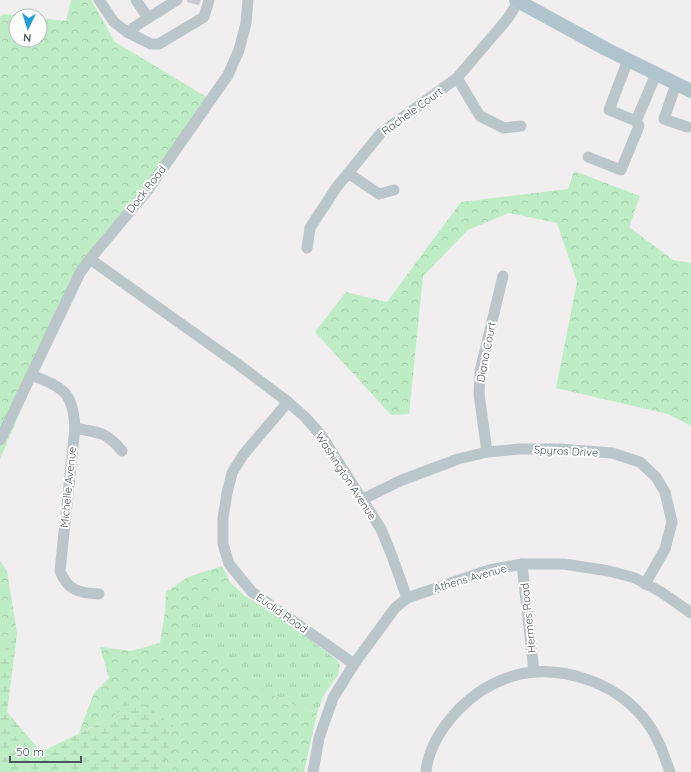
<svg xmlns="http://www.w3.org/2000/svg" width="691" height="772" viewBox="0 0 691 772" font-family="Quicksand,sans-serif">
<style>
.forest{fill:url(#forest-crowns)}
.wetland{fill:url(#wetland-marsh)}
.park{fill:url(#park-tufts)}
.building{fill:#c8ccd0}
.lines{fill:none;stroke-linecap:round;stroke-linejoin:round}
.minor{stroke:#bac6ca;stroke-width:11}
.major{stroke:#afc5cb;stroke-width:14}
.labels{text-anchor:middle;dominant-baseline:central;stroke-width:4;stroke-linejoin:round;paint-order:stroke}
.street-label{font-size:11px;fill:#47565a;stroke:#fff}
</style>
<defs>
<pattern id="forest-crowns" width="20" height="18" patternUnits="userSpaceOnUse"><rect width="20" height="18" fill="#beecc4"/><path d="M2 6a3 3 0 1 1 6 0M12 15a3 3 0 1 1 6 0" fill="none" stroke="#a5ccab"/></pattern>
<pattern id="wetland-marsh" width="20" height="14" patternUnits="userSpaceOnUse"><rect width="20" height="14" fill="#beecc4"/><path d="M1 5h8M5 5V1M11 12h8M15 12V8" fill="none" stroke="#a5ccab"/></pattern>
<pattern id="park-tufts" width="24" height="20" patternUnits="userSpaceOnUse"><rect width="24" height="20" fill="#beecc4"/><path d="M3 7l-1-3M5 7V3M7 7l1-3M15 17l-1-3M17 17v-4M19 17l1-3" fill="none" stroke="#a5ccab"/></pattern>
</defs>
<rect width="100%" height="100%" fill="#f0eeee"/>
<g class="forest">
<path d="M71 0H91L115 42 210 99 75 285 0 459V17L4 14 20 16H16V40H40V18L66 21Z"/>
<path d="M574 171 640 196 629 227 673 260 691 263V426L668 414 556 388 577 282 557 223 509 213 468 230 423 276 409 414 391 415 315 332 346 292 387 302 461 202 568 189Z"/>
<path d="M0 561 7 571 17 634 0 655Z"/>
<path d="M222 566 231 583 209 605 284 701 317 713 304 772H175L165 763 130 698 113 717 79 733 94 693 109 678 100 647 131 651 160 643 165 612 166 592 188 577Z"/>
</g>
<path class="wetland" d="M17 634 7 712 41 752 113 717 130 697 150 709 173 726 165 763 175 772H0V655Z"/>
<path class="park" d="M231 583 245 596 282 619 336 659 340 665 338 675 325 693 317 713 284 701 244 679 204 648 193 628 209 605Z"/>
<path class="building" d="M187 0H201L199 5 187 2Z"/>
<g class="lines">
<g class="minor">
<path d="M99 0 114 22 127 32"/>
<path d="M136 0 148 18 177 0"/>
<path d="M148 18 127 32 151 44H159L204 17 209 0"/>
<path d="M628 60 609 110 636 121 656 74"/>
<path d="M457 78 480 116 504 128 521 126"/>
<path d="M676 84 664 119 687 127"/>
<path d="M588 157 621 170 639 126 636 121"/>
<path d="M348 173 379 194 394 190"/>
<path d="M307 248 310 228 336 188 381 133 457 78 508 18 518 2"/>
<path d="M90 259 239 365 288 402 305 417 321 435 381 529 392 556 407 598 395 608 354 664 333 698 319 738 313 772"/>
<path d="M32 375C63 388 73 391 75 428L60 571C68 591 79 593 99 594"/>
<path d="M288 402 243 455 232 473 227 493 223 518V544L229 564 252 592 354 664"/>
<path d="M75 428C99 433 106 431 122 451"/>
<path d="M0 440 80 273 90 259 147 191 228 75 239 50 246 23 248 0"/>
<path d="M487 452 479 394 480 371 503 276"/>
<path d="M363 499 402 480 458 459 487 452 520 449H560L612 453 640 462 656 477 665 492 672 522 665 549 645 584"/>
<path d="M522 564 534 672"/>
<path d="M407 598 489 570 522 564H564L609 571 635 578 661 592 691 613"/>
<path d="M426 772C428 748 443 726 459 709 474 694 492 682 513 676 557 663 612 681 642 716 656 732 663 752 670 772"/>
</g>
<path class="major" d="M516 0 606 49 691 91"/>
</g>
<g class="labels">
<g class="street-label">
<text transform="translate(412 111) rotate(-36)">Rachele Court</text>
<text transform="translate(146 189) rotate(-52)">Dock Road</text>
<text transform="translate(486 352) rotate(-79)">Diana Court</text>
<text transform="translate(566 451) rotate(3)">Spyros Drive</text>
<text transform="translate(346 476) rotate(57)">Washington Avenue</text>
<text transform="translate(68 487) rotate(-84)">Michelle Avenue</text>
<text transform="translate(470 578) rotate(-16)">Athens Avenue</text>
<text transform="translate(282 613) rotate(35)">Euclid Road</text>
<text transform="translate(528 618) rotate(-96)">Hermes Road</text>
</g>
</g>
<g transform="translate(28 28) rotate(184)"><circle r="19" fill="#ffffff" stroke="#b5bbbd"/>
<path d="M0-3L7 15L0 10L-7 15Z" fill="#229fd6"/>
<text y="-6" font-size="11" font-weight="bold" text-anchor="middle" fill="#47565a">N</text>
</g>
<path d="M10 756v6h71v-6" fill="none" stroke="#47565a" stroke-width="2"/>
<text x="16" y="756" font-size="12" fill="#47565a" stroke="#ffffff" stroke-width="3" paint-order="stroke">50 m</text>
</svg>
